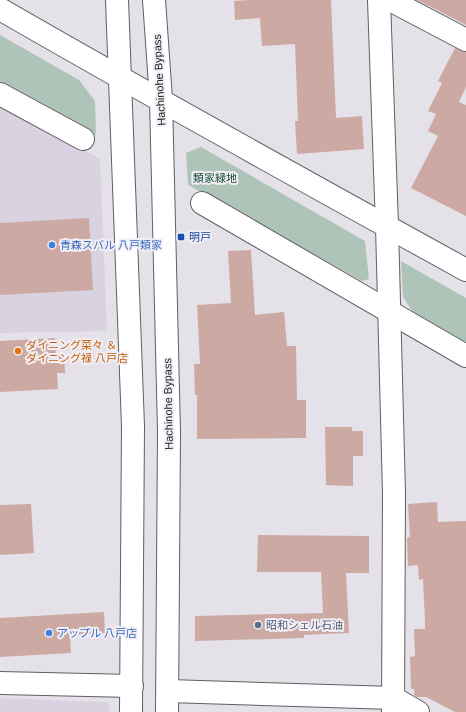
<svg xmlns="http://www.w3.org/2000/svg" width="466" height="712" viewBox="0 0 466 712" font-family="Helvetica,'Noto Sans JP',sans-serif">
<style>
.built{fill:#d9d3e1}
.green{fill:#aec4b8}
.building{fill:#ccaaa3}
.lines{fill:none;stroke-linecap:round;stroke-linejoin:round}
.minor-casing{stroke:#615e64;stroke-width:24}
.highway-casing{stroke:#615e64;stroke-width:24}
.minor{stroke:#fff;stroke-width:22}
.highway{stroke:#fff;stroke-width:22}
.transit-dot{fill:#1a4fb4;stroke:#f2eef6;stroke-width:1.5}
.shop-dot{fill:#3f7fe0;stroke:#f2eef6;stroke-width:1.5}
.food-dot{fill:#e8710a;stroke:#f2eef6;stroke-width:1.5}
.service-dot{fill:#5c6f8a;stroke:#f2eef6;stroke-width:1.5}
.labels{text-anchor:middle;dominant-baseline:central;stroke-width:4;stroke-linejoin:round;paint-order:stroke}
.street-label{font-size:11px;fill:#1d1c1f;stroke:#f2eef6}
.park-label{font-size:11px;fill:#124932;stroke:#f2eef6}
.transit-label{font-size:11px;fill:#164399;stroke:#f2eef6;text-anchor:start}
.shop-label{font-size:11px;fill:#366cbe;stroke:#f2eef6;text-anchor:start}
.food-label{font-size:11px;fill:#c56008;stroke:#f2eef6;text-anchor:start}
.service-label{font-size:11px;fill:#4e5e75;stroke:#f2eef6;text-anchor:start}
</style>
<rect width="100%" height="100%" fill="#e5e1e8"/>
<g class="built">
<path d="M0 104 100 159 107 331 0 333Z"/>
<path d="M0 698 109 702V712H0Z"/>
</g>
<g class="green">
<path d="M0 35 79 80 95 101 96 135 0 81Z"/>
<path d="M201 147 365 241 369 279 362 281 188 185 186 153Z"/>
<path d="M401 261 466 298V343L415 315 403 297Z"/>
</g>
<g class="building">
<path d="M250 0H331L336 118 362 116 364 149 297 154 295 121H298L295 44 262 46 260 18 235 20 234 1Z"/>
<path d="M417 0H466V25L437 10Z"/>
<path d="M455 48 466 52V87L459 102 466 105V216L411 188 438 136 428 131 436 114 428 111 442 83 438 81Z"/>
<path d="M89 218 93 290 0 295V223Z"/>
<path d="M251 250 255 315 284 312 287 346H296L297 400H306V438L197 439V395H195L194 364H200L197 305 231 303 228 251Z"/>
<path d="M55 338 56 354H64L65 373H57L58 389 0 392V341Z"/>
<path d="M325 427H352V431H363V456H353V486L326 485Z"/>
<path d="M437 502 438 522 466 521V712H455L426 697H417L414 695V689H411L410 657 415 656 414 629H425V622L423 579 419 580 418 565 408 566 407 538 410 537 408 504Z"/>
<path d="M31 504 34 553 0 555V505Z"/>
<path d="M258 535 369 536V573H346L349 633 304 635V638L195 641V616L323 613 321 572H257Z"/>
<path d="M104 612 105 633 70 635 71 653 0 657V618Z"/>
</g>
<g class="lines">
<g class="minor-casing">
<g id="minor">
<path d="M379 0 387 226 394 494 393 712"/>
<path d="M390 0 466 40"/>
<path d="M0 9C154 98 310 184 466 270"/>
<path d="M0 94 83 139"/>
<path d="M202 203 466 356"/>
<path d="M0 683 132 686"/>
<path d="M168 691 394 698 418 712"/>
</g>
</g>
<g class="highway-casing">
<g id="highway">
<path d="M117 0 133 426 131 712"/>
<path d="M154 0 161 99 169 432 167 712"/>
</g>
</g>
<use href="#minor" class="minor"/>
<use href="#highway" class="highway"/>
</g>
<rect class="transit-dot" x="177" y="233" width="8" height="8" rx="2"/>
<g class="shop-dot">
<circle cx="52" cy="245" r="4"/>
<circle cx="49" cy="633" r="4"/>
</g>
<circle class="food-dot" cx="18" cy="351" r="4"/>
<circle class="service-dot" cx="258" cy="625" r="4"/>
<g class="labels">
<g class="street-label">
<text transform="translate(159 80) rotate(-93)">Hachinohe Bypass</text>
<text transform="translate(168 404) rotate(-91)">Hachinohe Bypass</text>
</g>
<g class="park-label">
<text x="215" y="178">類家緑地</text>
</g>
<g class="transit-label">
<text x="189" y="237">明戸</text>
</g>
<g class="shop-label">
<text x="60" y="245">青森スバル 八戸類家</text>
<text x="57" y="633">アップル 八戸店</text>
</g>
<g class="food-label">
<text x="26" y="345">ダイニング菜々 ＆<tspan x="26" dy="13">ダイニング禄 八戸店</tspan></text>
</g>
<g class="service-label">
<text x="266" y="625">昭和シェル石油</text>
</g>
</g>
</svg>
